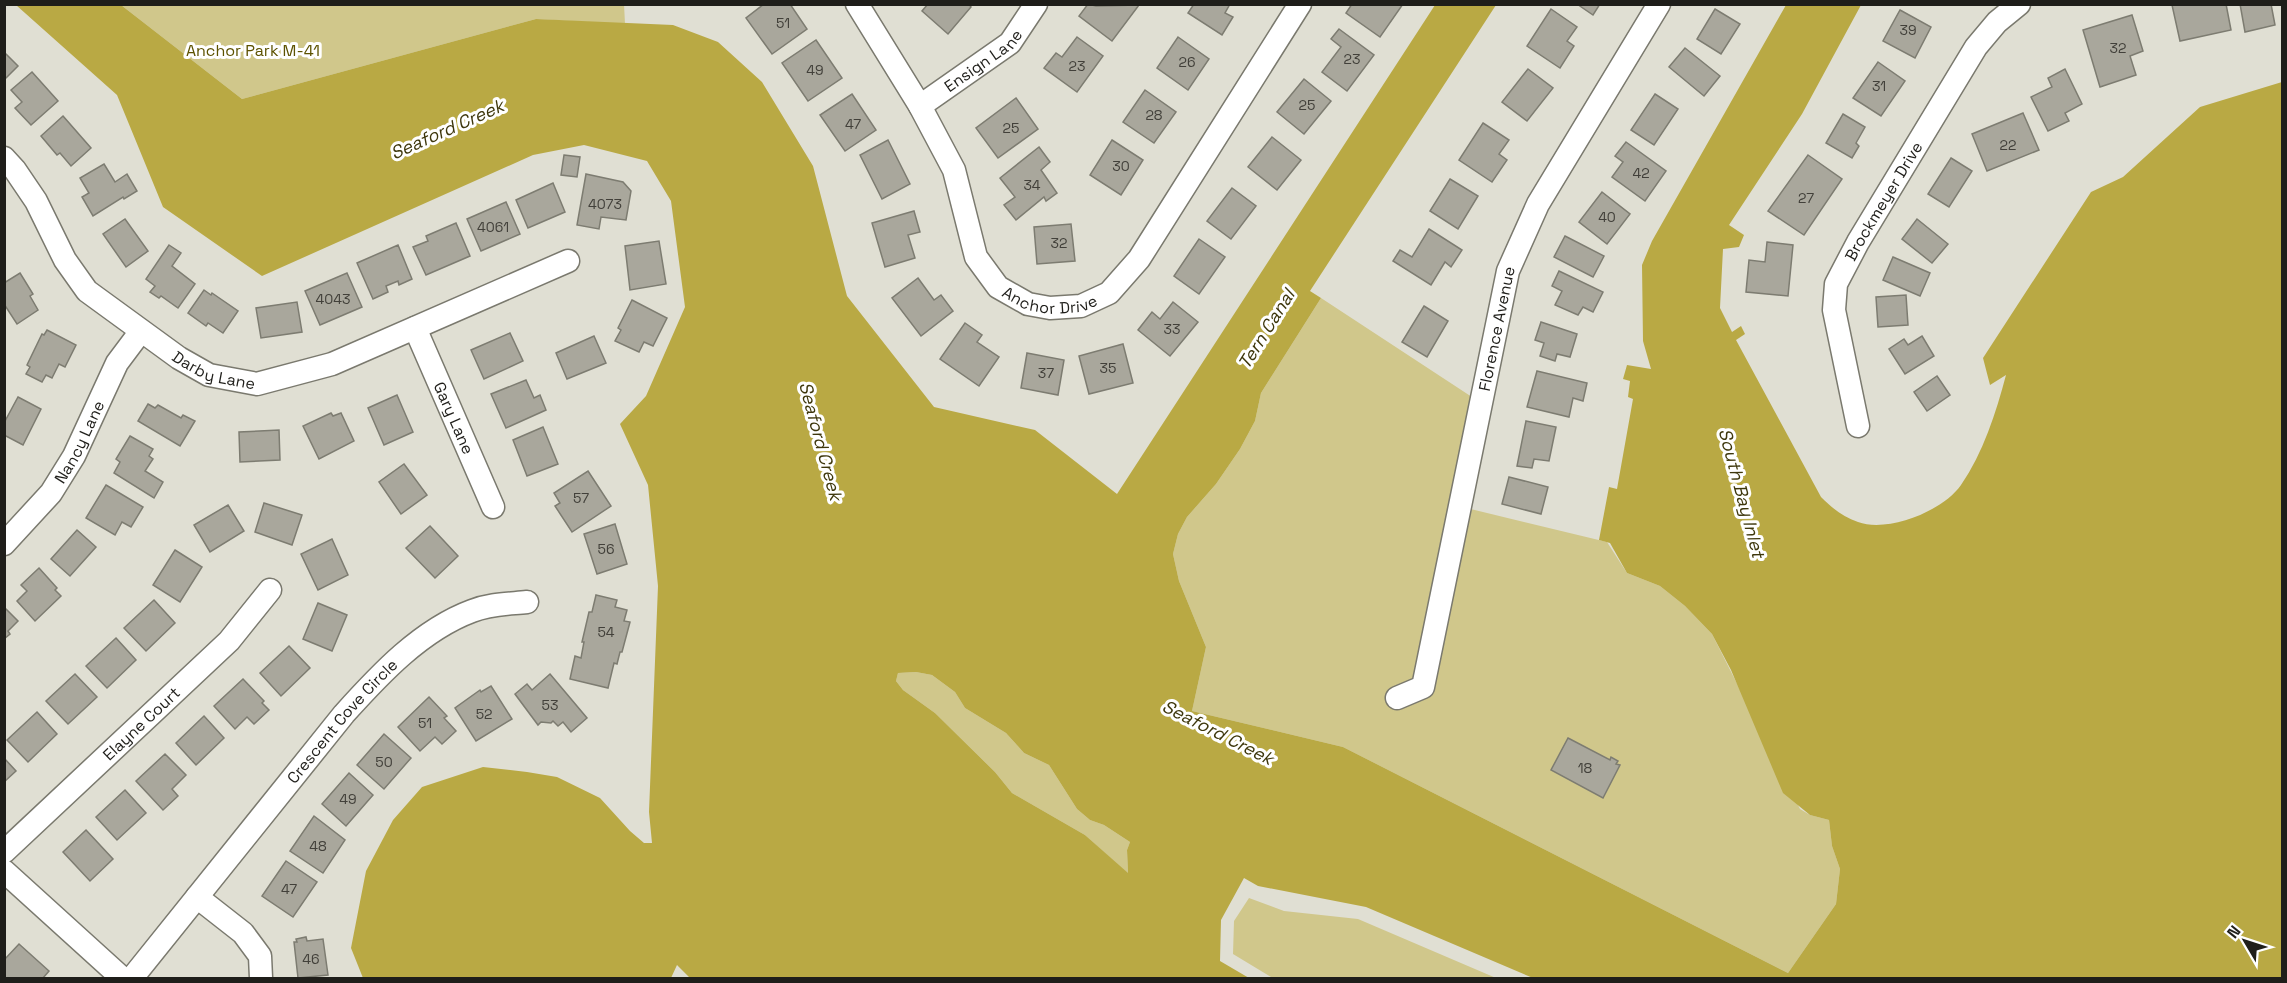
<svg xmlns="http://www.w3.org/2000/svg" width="2287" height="983" viewBox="0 0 2287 983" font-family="'Space Grotesk',sans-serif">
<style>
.green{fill:#d0c78b}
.water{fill:#b9a944;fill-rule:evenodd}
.building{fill:#a9a79c;stroke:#7d7c71;stroke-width:1.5}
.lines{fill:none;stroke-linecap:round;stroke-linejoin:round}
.street-casing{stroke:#7a796e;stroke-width:25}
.street{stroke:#fff;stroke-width:22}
.labels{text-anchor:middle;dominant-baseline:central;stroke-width:6;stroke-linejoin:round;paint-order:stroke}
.number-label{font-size:14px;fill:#42403a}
.park-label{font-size:16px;fill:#5d5200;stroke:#fff}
.street-label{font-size:16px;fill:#1f1e1a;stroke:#fff}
.water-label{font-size:18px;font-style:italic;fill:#3e370c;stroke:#fff}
</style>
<rect width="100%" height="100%" fill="#e0dfd3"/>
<g class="green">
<path d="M624 4 625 24 536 19 242 99 121 5Z"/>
<path d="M1321 298 1475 399 1450 504 1607 542 1627 573 1660 586 1685 606 1712 634 1800 809 1810 815 1829 820 1832 846 1840 869 1836 904 1788 973 1343 747 1192 711 1206 647 1179 581 1173 554 1178 534 1187 517 1216 484 1240 449 1255 421 1261 393Z"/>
<path d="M916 672 932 675 955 692 965 708 1006 733 1024 753 1049 765 1077 809 1090 820 1104 825 1130 842 1127 850 1128 874 1085 835 1012 793 995 772 935 713 903 690 896 681 898 673Z"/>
<path d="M1249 898 1284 911 1358 919 1496 978 1271 977 1233 954 1234 921Z"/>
</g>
<path class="water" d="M16 5H121L242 99 536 19 673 25 718 42 762 82 813 166 847 296 934 407 1035 430 1117 494 1435 5H1496L1310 291 1321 298 1261 393 1255 421 1240 449 1216 484 1187 517 1178 534 1173 554 1179 581 1206 647 1192 711 1343 747 1788 973 1836 904 1840 869 1832 846 1829 820 1810 815 1783 793 1731 670 1712 634 1685 606 1660 586 1627 573 1610 543 1599 540 1609 487 1617 489 1633 399 1628 397 1630 381 1623 379 1627 365 1651 369 1643 341 1642 265 1652 241 1786 5H1861L1802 114 1729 225 1744 235 1739 247 1723 249 1720 308 1732 332 1741 326 1745 334 1736 340 1821 497C1832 508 1843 517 1858 522 1888 533 1943 511 1961 485 1983 453 1996 413 2006 375L1990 385 1983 358 2091 192 2123 177 2200 107 2282 82V978H1533L1366 907 1258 886 1244 878 1221 920 1220 961 1249 978H690L677 965 671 978H363L351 948 366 871 393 820 422 787 483 767 527 772 557 777 600 798 630 831 644 843H652L649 812 658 586 648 485 620 424 646 396 685 307 671 201 647 161 584 145 533 155 262 276 163 207 117 95ZM916 672 932 675 955 692 965 708 1006 733 1024 753 1049 765 1077 809 1090 820 1104 825 1130 842 1127 850 1128 873 1085 835 1012 793 995 772 935 713 903 690 896 681 898 673Z"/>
<g class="building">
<path d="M764 4H790L807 29 772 54 746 18Z"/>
<path d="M928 4H969L971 7 948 34 922 11Z"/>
<path d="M1088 4 1096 6 1139 5 1112 41 1079 16Z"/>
<path d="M1194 4H1230L1225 13 1233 17 1222 35 1188 13Z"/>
<path d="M1352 4H1403L1380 37 1346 13Z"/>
<path d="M1577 4H1600L1593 15Z"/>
<path d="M2226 4 2231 30 2180 41 2172 5Z"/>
<path d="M2240 4H2271L2275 25 2245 32Z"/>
<path d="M1551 9 1577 27 1567 41 1574 46 1560 68 1527 46Z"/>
<path d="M1715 9 1740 24 1721 54 1697 39Z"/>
<path d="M1900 10 1931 27 1915 58 1883 41Z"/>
<path d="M2132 15 2143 51 2130 56 2136 75 2100 87 2083 30Z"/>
<path d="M1339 29 1374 55 1347 91 1322 72 1341 47 1331 39Z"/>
<path d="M1077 37 1103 56 1077 92 1044 68 1056 53 1062 57Z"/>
<path d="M1178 37 1209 59 1188 90 1157 68Z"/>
<path d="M816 40 842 78 808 101 782 63Z"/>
<path d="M1685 48 1720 76 1704 96 1669 67Z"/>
<path d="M4 52 18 66 4 80Z"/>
<path d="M1878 62 1905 81 1881 116 1853 98Z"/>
<path d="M1528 69 1553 88 1527 121 1502 102Z"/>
<path d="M2065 69 2082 104 2065 113 2069 121 2048 131 2031 97 2052 87 2048 78Z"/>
<path d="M32 72 58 101 31 125 15 108 22 102 11 90Z"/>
<path d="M1304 79 1331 101 1304 134 1277 112Z"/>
<path d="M1145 90 1176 112 1154 143 1123 122Z"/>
<path d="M852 94 876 130 845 151 820 115Z"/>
<path d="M1655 94 1678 109 1654 145 1631 130Z"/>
<path d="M1016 98 1038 129 998 158 976 128Z"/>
<path d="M2023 113 2039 150 1987 171 1972 134Z"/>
<path d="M1843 114 1865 127 1856 143 1859 146 1852 158 1826 143Z"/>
<path d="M63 116 91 148 71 166 60 153 57 155 41 136Z"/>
<path d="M1483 123 1509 140 1499 154 1507 160 1492 182 1459 160Z"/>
<path d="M1272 137 1301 160 1277 190 1248 167Z"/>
<path d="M888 140 910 184 882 199 860 155Z"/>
<path d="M1112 140 1143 160 1121 195 1090 175Z"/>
<path d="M1626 142 1666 171 1645 201 1612 177 1623 162 1615 156Z"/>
<path d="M1039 147 1050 162 1041 170 1057 193 1046 201 1044 197 1016 220 1004 205 1015 197 1000 178Z"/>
<path d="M564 155 580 157 577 177 561 175Z"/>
<path d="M1808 155 1842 179 1804 235 1768 211Z"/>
<path d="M1951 158 1972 171 1949 207 1928 194Z"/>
<path d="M104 164 115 182 127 174 137 191 124 199 123 197 93 216 82 197 89 193 80 178Z"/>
<path d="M586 174 623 182 631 191 626 220 601 217 599 229 577 225Z"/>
<path d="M1450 179 1478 196 1458 229 1430 211Z"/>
<path d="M553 183 565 212 528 228 516 200Z"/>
<path d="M1232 188 1256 206 1231 239 1207 221Z"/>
<path d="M1602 192 1630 214 1607 244 1579 222Z"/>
<path d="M506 202 520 234 481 251 467 219Z"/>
<path d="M914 211 920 232 908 235 915 258 885 267 872 223Z"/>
<path d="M125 219 148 251 126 267 103 234Z"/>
<path d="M1917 219 1948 244 1932 263 1902 239Z"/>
<path d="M456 223 470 256 426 275 413 247 428 241 426 236Z"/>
<path d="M1071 224 1075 261 1037 264 1034 227Z"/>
<path d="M1429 229 1462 250 1451 267 1445 262 1431 285 1393 261 1400 250 1412 257Z"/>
<path d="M1565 236 1604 256 1593 277 1554 257Z"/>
<path d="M1199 239 1225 257 1199 294 1174 276Z"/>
<path d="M659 241 666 284 630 290 625 246Z"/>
<path d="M1767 242 1793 245 1788 296 1746 292 1749 260 1765 262Z"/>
<path d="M169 245 181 253 172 266 195 284 178 308 161 296 159 298 150 292 155 286 146 279Z"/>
<path d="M398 245 412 279 399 285 398 281 386 286 388 292 373 299 357 263Z"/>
<path d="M1893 257 1930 273 1920 296 1883 280Z"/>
<path d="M1559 271 1603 292 1593 312 1583 307 1578 315 1555 305 1562 291 1552 286Z"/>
<path d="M20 273 33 294 30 296 38 310 17 324 4 304V283Z"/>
<path d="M347 273 362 307 320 325 305 291Z"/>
<path d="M918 278 934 300 941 295 953 311 921 336 892 298Z"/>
<path d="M204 290 211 295 212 293 238 311 223 333 208 323 206 326 188 313Z"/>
<path d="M1906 295 1908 325 1878 327 1876 297Z"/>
<path d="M632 300 667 318 653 346 644 342 639 352 615 341 621 330 618 328Z"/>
<path d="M297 302 302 332 261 338 256 308Z"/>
<path d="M1173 302 1198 322 1170 356 1138 330 1152 312 1160 319Z"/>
<path d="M1424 306 1448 321 1427 357 1402 342Z"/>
<path d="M1541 322 1577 334 1570 357 1557 354 1555 361 1540 356 1544 343 1535 340Z"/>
<path d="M965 323 982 335 977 342 999 357 979 386 940 359Z"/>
<path d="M47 330 76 345 65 367 59 364 52 378 46 375 42 382 26 374 30 367 27 365 42 334 44 335Z"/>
<path d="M510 333 523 361 484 379 471 350Z"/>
<path d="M594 336 606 363 567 379 556 353Z"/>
<path d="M1922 336 1934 356 1905 374 1889 349 1904 339 1908 345Z"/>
<path d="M1123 344 1133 383 1089 394 1079 356Z"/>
<path d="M1027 353 1064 360 1058 395 1021 388Z"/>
<path d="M1537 371 1587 383 1583 401 1573 398 1569 417 1527 407Z"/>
<path d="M1937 376 1950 395 1927 411 1914 392Z"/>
<path d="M526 380 534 398 540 395 546 410 506 428 491 394Z"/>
<path d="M397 395 413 432 384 445 368 408Z"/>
<path d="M18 397 41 409 23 445 4 435V423Z"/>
<path d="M148 404 155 408 158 405 181 418 183 415 195 421 180 446 138 421Z"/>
<path d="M331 413 333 416 341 413 354 441 319 459 303 426Z"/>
<path d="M1526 421 1556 427 1549 461 1534 459 1532 468 1517 466Z"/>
<path d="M543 427 558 464 527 476 513 440Z"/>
<path d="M279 430 280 460 240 462 239 432Z"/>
<path d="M130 436 153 449 149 456 153 459 145 471 163 482 154 498 114 473 120 462 116 459Z"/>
<path d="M404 464 427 495 401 514 379 482Z"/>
<path d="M588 471 611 506 572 532 555 506 560 503 554 493Z"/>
<path d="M1509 477 1548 487 1541 514 1502 504Z"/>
<path d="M106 485 143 507 131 527 122 522 115 535 86 518Z"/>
<path d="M264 503 302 515 292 545 255 532Z"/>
<path d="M228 505 244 531 210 552 194 525Z"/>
<path d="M615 524 627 564 597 574 584 534Z"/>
<path d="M430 526 458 556 435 578 406 548Z"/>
<path d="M77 530 96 547 70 576 51 559Z"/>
<path d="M332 539 348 575 318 590 301 554Z"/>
<path d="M175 550 202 567 180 602 153 585Z"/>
<path d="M39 568 57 588 55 590 61 596 35 621 17 601 27 591 21 585Z"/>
<path d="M596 595 617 600 615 607 627 610 624 621 630 622 622 652H620L617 664 614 663 608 688 570 679 575 656 581 658 584 642H582L589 612H592Z"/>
<path d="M154 600 175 623 146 651 124 628Z"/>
<path d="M318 603 347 615 332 651 303 639Z"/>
<path d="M4 607 18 621 8 631 10 634 4 639Z"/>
<path d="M116 638 136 660 107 688 86 666Z"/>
<path d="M289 646 310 668 281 696 260 673Z"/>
<path d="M75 674 97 697 68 724 46 701Z"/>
<path d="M550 674 587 718 571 732 563 722 558 726 553 721 551 723 541 722 538 725 515 694 527 684 532 690Z"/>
<path d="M243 679 264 701 262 703 269 710 254 724 247 717 235 729 214 706Z"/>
<path d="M491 686 512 719 476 741 455 708 480 690 481 692Z"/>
<path d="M429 697 447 716 444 718 456 731 442 744 435 737 420 751 398 727Z"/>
<path d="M37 712 57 734 28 762 7 740Z"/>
<path d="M204 716 224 738 196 765 176 743Z"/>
<path d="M384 734 411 758 384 789 357 765Z"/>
<path d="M1568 738 1610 760 1611 757 1618 761 1616 764 1620 765 1603 798 1551 770Z"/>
<path d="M165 754 186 775 172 789 178 796 163 810 136 781Z"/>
<path d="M4 758 16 771 4 782Z"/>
<path d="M349 773 373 795 346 826 322 804Z"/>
<path d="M125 790 146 813 117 840 96 817Z"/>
<path d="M314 816 345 840 323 873 290 851Z"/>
<path d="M86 830 113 859 90 881 63 852Z"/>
<path d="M286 861 317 882 293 917 262 896Z"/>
<path d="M306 937 307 941 323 939 328 975 298 978 294 942H297L296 939Z"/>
<path d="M19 944 49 971 43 978H4V960Z"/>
</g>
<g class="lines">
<g class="street-casing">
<g id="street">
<path id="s1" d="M857 4 920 106 954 170 976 257 998 287 1028 304 1050 308 1081 306 1109 293 1139 259 1300 4"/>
<path id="s2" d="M920 106 1010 43 1036 4"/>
<path id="s3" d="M4 158 15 170 36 201 65 260 87 291 179 358 209 375 257 384 332 364 568 261"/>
<path id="s4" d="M415 328 493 507"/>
<path id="s5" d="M1858 426 1834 310 1836 284 1858 242 1976 47 1997 22 2019 4"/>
<path id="s6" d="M4 544 51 493 74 456 117 363 141 331"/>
<path id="s7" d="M1397 698 1423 687 1508 271 1538 204 1659 4"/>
<path id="s8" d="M4 852 229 641 270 590"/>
<path d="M4 871 122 978"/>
<path d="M197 897 243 933 260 956 261 978"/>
<path id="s9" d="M132 978 344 714C380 674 421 630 472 611 490 604 508 604 527 602"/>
</g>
</g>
<use href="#street" class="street"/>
</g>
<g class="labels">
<g class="number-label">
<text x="783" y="23">51</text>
<text x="1908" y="30">39</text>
<text x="2118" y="48">32</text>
<text x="1352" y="59">23</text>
<text x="1187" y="62">26</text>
<text x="1077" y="66">23</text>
<text x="815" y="70">49</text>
<text x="1879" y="86">31</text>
<text x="1307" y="105">25</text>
<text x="1154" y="115">28</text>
<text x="853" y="124">47</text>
<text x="1011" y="128">25</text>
<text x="2008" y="145">22</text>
<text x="1121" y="166">30</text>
<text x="1641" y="173">42</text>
<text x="1032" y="185">34</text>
<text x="1806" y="198">27</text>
<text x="605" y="204">4073</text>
<text x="1607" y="217">40</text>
<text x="493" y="227">4061</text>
<text x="1059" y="243">32</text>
<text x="333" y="299">4043</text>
<text x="1172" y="329">33</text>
<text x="1108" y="368">35</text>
<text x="1046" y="373">37</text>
<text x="581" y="498">57</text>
<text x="606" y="549">56</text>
<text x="606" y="632">54</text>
<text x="550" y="705">53</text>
<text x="484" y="714">52</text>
<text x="425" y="723">51</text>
<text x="384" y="762">50</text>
<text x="1585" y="768">18</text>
<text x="348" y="799">49</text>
<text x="318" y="846">48</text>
<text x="289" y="889">47</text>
<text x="311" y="959">46</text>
</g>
<g class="park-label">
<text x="253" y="50">Anchor Park M-41</text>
</g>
<g class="street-label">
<text stroke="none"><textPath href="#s2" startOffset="78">Ensign Lane</textPath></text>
<text stroke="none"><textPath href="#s5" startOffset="240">Brockmeyer Drive</textPath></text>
<text stroke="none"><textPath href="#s1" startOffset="375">Anchor Drive</textPath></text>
<text stroke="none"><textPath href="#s7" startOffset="394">Florence Avenue</textPath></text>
<text stroke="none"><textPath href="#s3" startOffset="309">Darby Lane</textPath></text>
<text stroke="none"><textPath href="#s4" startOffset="98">Gary Lane</textPath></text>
<text stroke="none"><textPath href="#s6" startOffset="128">Nancy Lane</textPath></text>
<text stroke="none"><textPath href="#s9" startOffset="332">Crescent Cove Circle</textPath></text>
<text stroke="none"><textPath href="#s8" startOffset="188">Elayne Court</textPath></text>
</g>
<g class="water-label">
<text transform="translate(447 129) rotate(-24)">Seaford Creek</text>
<text transform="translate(1266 329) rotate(-58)">Tern Canal</text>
<text transform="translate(821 441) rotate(75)">Seaford Creek</text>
<text transform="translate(1742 493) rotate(75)">South Bay Inlet</text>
<text transform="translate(1218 732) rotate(27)">Seaford Creek</text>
</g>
</g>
<rect width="2287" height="983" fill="none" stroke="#1f1e1a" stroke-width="12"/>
<g transform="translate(2245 941) rotate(309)" stroke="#ffffff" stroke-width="4.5" paint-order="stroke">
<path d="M0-4.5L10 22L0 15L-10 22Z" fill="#1f1e1a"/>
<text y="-9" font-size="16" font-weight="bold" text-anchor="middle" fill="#1f1e1a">N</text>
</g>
</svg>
